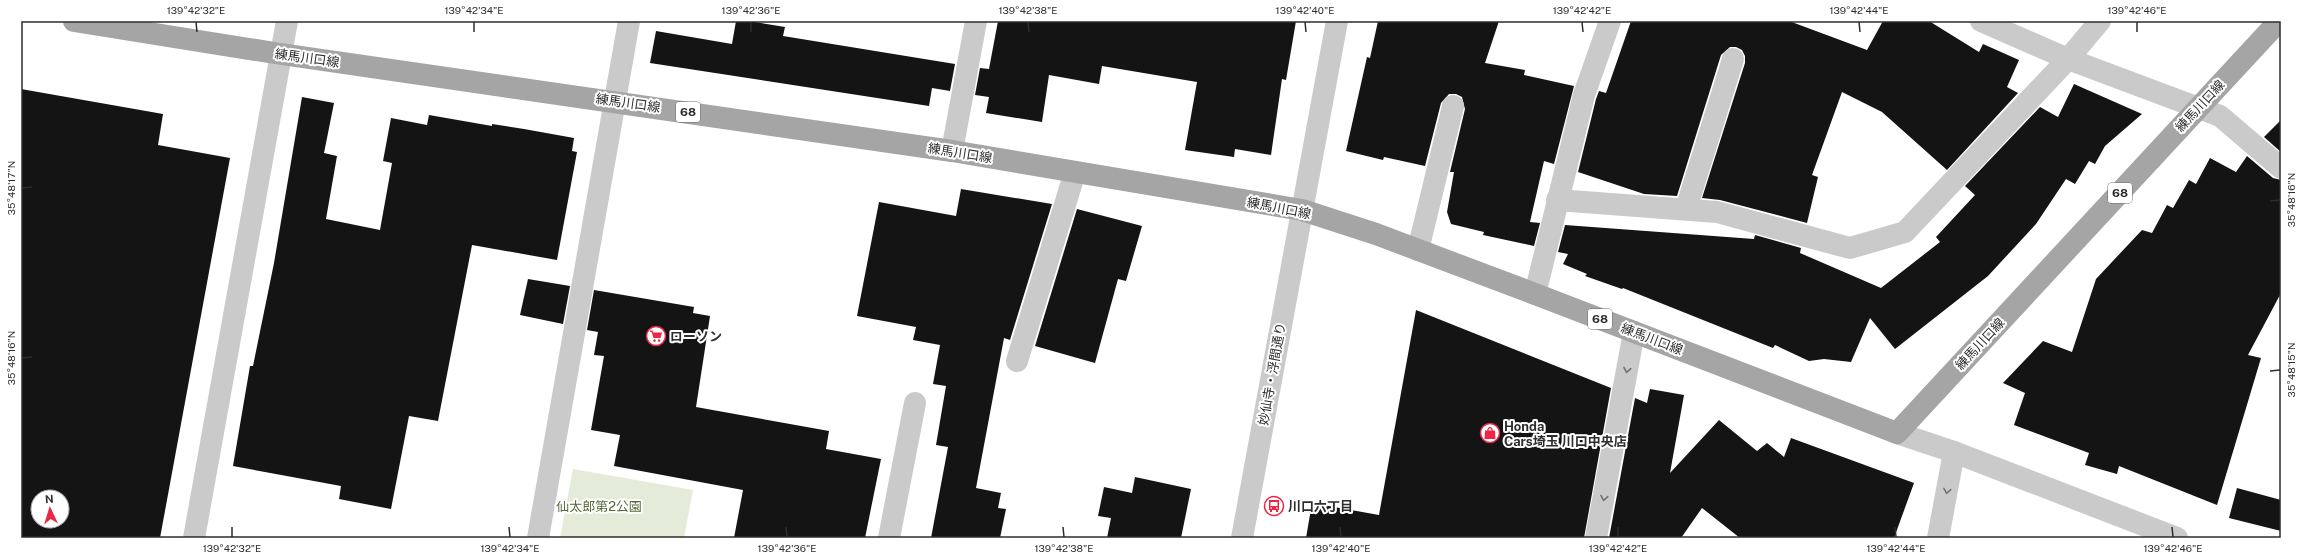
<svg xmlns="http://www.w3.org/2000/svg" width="2302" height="559" viewBox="0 0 2302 559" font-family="'Public Sans','Noto Sans JP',sans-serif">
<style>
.green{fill:#e4ebd9}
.building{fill:#141414;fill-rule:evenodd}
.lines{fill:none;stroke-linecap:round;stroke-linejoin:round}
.minor{stroke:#cacaca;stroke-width:22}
.major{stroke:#a5a5a5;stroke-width:22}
.major-bridge{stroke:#a5a5a5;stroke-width:22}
.oneway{stroke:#747474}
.ticks{fill:none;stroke:#2d2d2d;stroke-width:1.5}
.labels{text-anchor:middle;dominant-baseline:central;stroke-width:4;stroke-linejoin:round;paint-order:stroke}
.shield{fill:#fff;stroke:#6c6c6c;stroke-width:1}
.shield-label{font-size:12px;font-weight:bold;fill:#2d2d2d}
.street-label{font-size:13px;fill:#2d2d2d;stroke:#fff}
.poi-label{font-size:13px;font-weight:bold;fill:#2d2d2d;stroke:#fff;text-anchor:start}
.park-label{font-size:13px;fill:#546a39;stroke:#fff}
.neatline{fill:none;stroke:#2d2d2d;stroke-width:1.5}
.ticks-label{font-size:10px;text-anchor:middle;fill:#2d2d2d}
</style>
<rect width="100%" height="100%" fill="#fff"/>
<path class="green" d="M573 469 693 490 684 538H560Z"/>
<g class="building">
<path d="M736 21H749L785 27 783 36 955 64 950 91 932 88 929 106 650 63 656 31 732 44Z"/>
<path d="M998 21H1296L1286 80 1282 79 1271 155 1235 149 1234 157 1185 150 1197 82 1102 66 1099 84 1049 75 1042 122 986 113 989 97 975 95 980 68 989 69Z"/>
<path d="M1378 21H1499L1485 63 1525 70 1524 75 1574 86 1554 164 1544 161 1530 222 1540 223 1534 246 1483 235 1484 232 1451 224 1447 212 1454 172H1450L1465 109 1462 97 1456 94H1449L1441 103 1425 166 1384 157 1383 160 1346 151 1367 57 1370 58Z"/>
<path d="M1631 21H1789L1867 50 1883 21H1929L1979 52 1983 44 2019 60 2007 87 2018 93 1947 170 1882 112 1842 92 1812 175 1818 177 1807 223 1720 200 1702 198 1745 63V56L1742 50 1736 47H1730L1721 55 1677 196 1644 194 1578 172 1596 99 1599 91 1606 93Z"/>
<path d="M2074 84 2142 114 2105 146 2095 164 2089 161 2075 184 2066 179 2036 224 1988 276 1895 349 1870 318 1851 362 1824 359 1809 361 1775 345 1773 348 1623 288 1622 289 1585 276 1587 274 1563 264 1568 254 1558 252 1565 225 1754 239 1755 235 1801 248 1800 253 1881 288 1940 242 1936 237 1975 195 1965 186 2040 107 2058 117Z"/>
<path d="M21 89 163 114 158 145 230 158 160 538H21ZM38 497H62V521H38Z"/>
<path d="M302 97 334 103 324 153 337 156 326 219 380 230 392 163 383 161 391 118 427 125 429 115 492 126V124L524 129 574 138 572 151 577 152 557 260 472 245 438 421 409 416 391 509 339 499 341 486 233 466 250 366H253L274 263Z"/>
<path d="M2281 120V152L2264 137Z"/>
<path d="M2247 156 2273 178 2281 180V293L2248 355 2261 358 2217 505 2119 466 2117 474 2085 465 2089 453 2014 425 2025 393 2003 383 2043 341 2072 352 2096 279 2142 230 2152 233 2167 205 2173 208 2189 180 2196 184 2210 158 2236 172Z"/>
<path d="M961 189 1052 204 1010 340 1004 338 976 488 1001 493 998 508 1006 509 1000 538H931L948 447 936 445 946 386 933 384 940 345 913 340 916 327 857 316 879 202 956 216Z"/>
<path d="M1077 209 1142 226 1126 281 1118 279 1095 363 1035 346Z"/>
<path d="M528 279 570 286 563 324 520 315Z"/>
<path d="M594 290 694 307 693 313 710 316 696 407 829 431 826 449 881 459 865 538H734L743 490 614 466 620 435 591 430 604 356 594 355 598 332 587 330Z"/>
<path d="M1416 310 1611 388 1584 538H1306L1312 503 1379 515Z"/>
<path d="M1650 389 1684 395 1670 473 1719 420 1757 451 1767 443 1784 457 1791 438 1914 483 1894 538H1740L1702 508 1681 538H1609L1635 398 1647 403Z"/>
<path d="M1135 477 1191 489 1181 538H1107L1111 518 1098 516 1104 487 1132 493Z"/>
<path d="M2237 488 2281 500V531L2229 518Z"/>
</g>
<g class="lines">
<g class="minor">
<path d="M1981 21 2068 59 2220 116 2281 168"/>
<path d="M952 151 976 21"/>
<path d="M1557 200 1717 212 1850 248 1905 232 2068 59 2100 21"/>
<path d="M1686 209 1733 59"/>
<path d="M1418 250 1453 106"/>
<path d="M1535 294 1584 95 1610 21"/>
<path d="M1017 361 1075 172"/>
<path d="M1897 433 1954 452 2177 538"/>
<path d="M194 538 287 21"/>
<path d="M538 538 629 21"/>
<path d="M889 538 915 403"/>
<path d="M1242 538 1337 21"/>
<path d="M1596 538 1634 332"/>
<path d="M1938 538 1954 452"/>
</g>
<path class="major" d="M74 21 281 54 952 151 1302 210 1376 234 1535 294 1897 433 1960 365"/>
<path class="major-bridge" d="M1960 365 2279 21"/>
</g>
<defs><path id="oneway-chevron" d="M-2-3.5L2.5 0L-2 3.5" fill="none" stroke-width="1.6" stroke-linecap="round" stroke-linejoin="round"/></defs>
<g class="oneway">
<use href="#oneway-chevron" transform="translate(1627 370) rotate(100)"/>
<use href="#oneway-chevron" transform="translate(1947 491) rotate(100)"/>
<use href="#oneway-chevron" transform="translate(1604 498) rotate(100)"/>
</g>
<path class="ticks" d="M196 22 197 32M474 22V32M751 22V32M1028 22 1029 32M1305 22 1306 32M1582 22 1583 32M1859 22 1860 32M2137 22V32M22 188 32 187M2270 201 2280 200M22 358 32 357M2270 371 2280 370M232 527V537M509 527 510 537M786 527 787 537M1063 527 1064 537M1340 527 1341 537M1618 527V537M1895 527 1896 537M2172 527 2173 537"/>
<defs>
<g id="supermarket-ring" transform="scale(1)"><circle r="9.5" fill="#fff" stroke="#ec2646" stroke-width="1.5"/><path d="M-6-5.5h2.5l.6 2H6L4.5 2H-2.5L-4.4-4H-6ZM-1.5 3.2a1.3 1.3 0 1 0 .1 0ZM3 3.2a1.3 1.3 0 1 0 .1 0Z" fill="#ec2646"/></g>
<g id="shop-ring" transform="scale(1)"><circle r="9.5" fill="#fff" stroke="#ec2646" stroke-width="1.5"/><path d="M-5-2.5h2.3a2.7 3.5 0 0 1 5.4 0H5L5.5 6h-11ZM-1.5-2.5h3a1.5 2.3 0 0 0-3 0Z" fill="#ec2646"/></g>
<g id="bus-ring" transform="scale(1)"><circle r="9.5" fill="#fff" stroke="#ec2646" stroke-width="1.5"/><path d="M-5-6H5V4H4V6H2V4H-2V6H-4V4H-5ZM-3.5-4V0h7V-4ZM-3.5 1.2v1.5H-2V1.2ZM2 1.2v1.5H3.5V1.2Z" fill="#ec2646"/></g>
</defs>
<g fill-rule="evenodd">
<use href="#supermarket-ring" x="656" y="336"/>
<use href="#shop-ring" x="1490" y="433"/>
<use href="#bus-ring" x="1274" y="506"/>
</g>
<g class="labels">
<g class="shield">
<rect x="676" y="102" width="24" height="20" rx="3"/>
<rect x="2108" y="183" width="24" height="20" rx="3"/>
<rect x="1588" y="309" width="24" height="20" rx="3"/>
</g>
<g class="shield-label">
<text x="688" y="112">68</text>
<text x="2120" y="193">68</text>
<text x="1600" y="319">68</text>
</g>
<g class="street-label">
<text transform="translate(307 58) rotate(8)">練馬川口線</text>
<text transform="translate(628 103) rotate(8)">練馬川口線</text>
<text transform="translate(2200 106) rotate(-47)">練馬川口線</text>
<text transform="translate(960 153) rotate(9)">練馬川口線</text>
<text transform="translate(1279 208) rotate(11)">練馬川口線</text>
<text transform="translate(1652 339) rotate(21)">練馬川口線</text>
<text transform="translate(1980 344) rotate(-47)">練馬川口線</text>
<text transform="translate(1272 374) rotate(-80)">妙仙寺・浮間通り</text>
</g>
<g class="poi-label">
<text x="670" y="336">ローソン</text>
<text x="1504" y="426">Honda<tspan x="1504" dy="15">Cars埼玉 川口中央店</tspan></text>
<text x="1288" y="506">川口六丁目</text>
</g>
<g class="park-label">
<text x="599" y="506">仙太郎第2公園</text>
</g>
</g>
<rect width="2302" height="559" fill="none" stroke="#ffffff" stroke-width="44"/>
<g transform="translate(50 509) rotate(356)"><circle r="19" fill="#ffffff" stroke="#ababab"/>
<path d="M0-3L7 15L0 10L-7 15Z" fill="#ec2646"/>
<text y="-6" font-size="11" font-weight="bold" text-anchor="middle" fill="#2d2d2d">N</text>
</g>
<rect x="22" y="22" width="2258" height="515" class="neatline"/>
<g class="ticks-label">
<text x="196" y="14">139°42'32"E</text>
<text x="474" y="14">139°42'34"E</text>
<text x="751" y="14">139°42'36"E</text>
<text x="1028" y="14">139°42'38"E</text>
<text x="1305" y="14">139°42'40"E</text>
<text x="1582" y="14">139°42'42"E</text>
<text x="1859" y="14">139°42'44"E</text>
<text x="2137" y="14">139°42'46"E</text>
<text transform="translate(11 188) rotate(-90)" y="4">35°48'17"N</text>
<text transform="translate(2291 200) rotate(-90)" y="4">35°48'16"N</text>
<text transform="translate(11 358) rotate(-90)" y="4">35°48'16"N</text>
<text transform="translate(2291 370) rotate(-90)" y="4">35°48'15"N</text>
<text x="232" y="552">139°42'32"E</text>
<text x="510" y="552">139°42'34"E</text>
<text x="787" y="552">139°42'36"E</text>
<text x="1064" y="552">139°42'38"E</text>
<text x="1341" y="552">139°42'40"E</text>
<text x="1618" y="552">139°42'42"E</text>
<text x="1896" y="552">139°42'44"E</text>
<text x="2173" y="552">139°42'46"E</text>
</g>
</svg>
